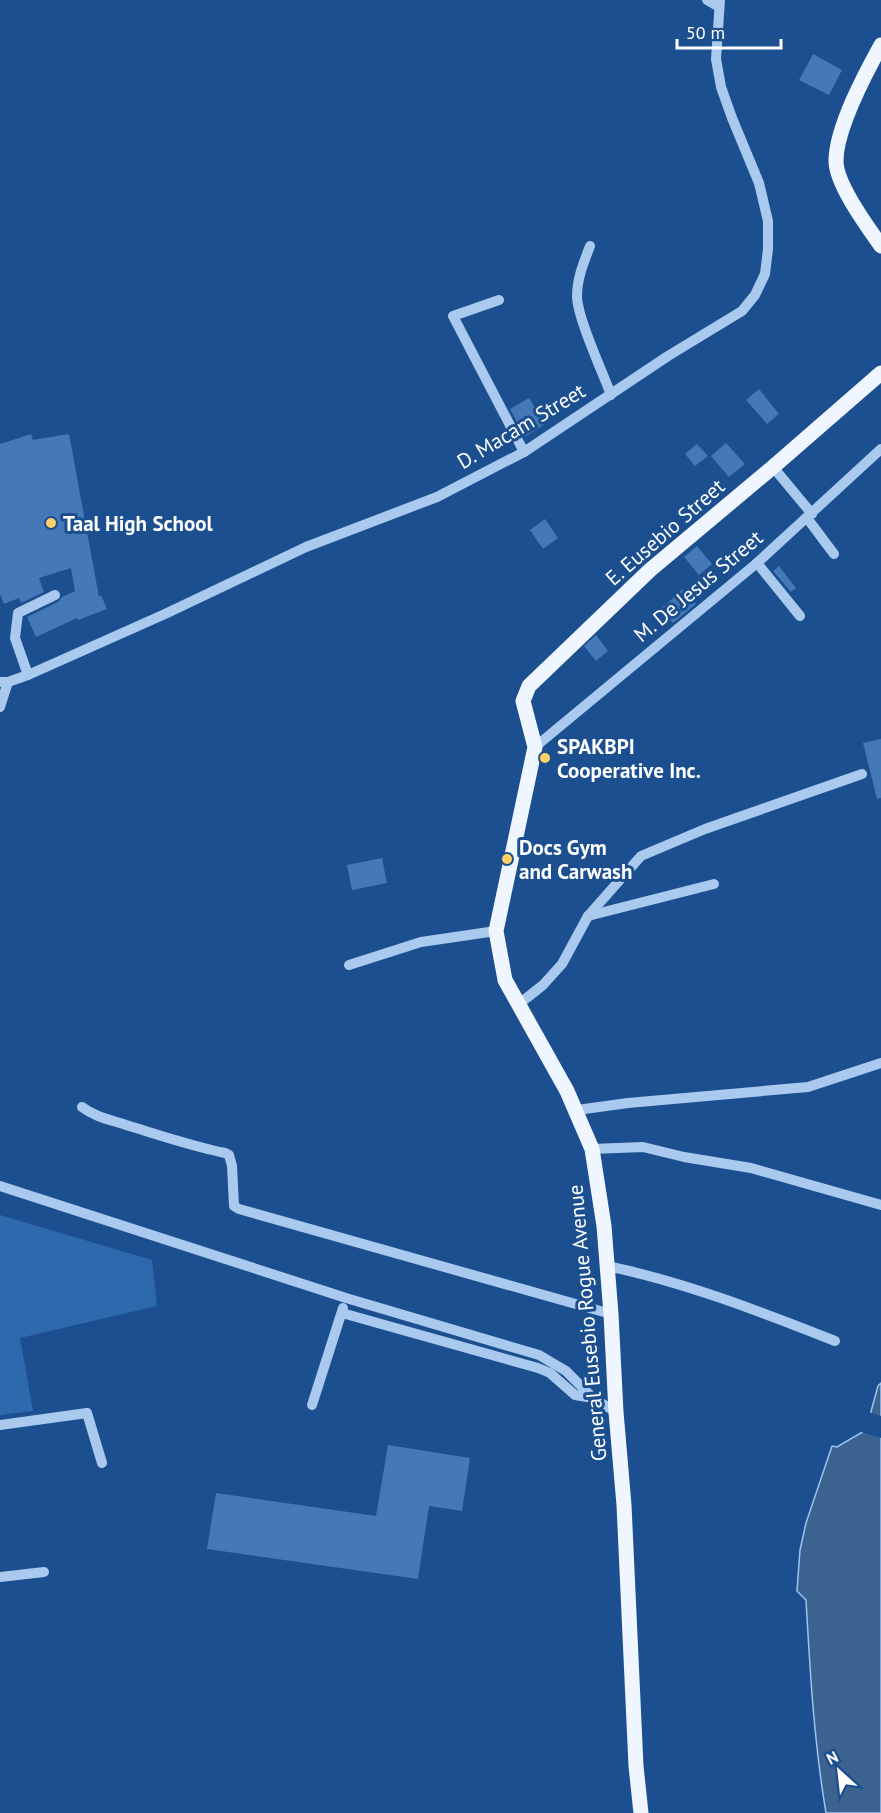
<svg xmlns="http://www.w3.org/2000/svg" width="881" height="1813" viewBox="0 0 881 1813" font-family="'PT Sans',sans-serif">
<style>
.green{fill:#2e69ad}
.water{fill:#3c6290;stroke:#9cc4f0;stroke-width:1.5}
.pier{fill:#1b4f8f}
.building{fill:#4478b7}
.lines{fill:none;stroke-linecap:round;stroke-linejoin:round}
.minor{stroke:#a9c9ee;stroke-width:10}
.major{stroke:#f0f6ff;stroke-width:15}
.poi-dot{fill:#ffd166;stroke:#1b4f8f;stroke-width:2}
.labels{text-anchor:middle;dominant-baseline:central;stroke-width:6;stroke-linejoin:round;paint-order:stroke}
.street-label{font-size:21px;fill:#fff;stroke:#1b4f8f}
.poi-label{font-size:21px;font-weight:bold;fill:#fff;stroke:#1b4f8f;text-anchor:start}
</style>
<rect width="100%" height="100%" fill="#1b4f8f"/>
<path class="green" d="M0 1215 152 1260 157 1306 20 1338 33 1411 0 1415Z"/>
<path class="water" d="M881 1383V1813H826C814 1742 810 1671 806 1600L797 1591 800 1550 806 1523 832 1446 837 1447 866 1430 878 1386Z"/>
<path class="pier" d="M868 1412 881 1416V1438L858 1431 864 1428Z"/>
<g class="building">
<path d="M813 54 842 70 829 95 799 80Z"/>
<path d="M759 389 779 414 767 424 746 400Z"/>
<path d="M529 398 545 424 525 437 510 409Z"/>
<path d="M31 434 33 440 69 434 99 597 101 595 107 609 78 620 77 618 36 637 27 617 58 602 62 597 75 591 71 568 39 578 44 592 21 603 19 598 4 604 0 594V444Z"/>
<path d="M726 443 745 464 729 477 711 456Z"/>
<path d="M697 444 708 456 695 466 685 454Z"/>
<path d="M545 519 558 538 543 549 530 530Z"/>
<path d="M697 546 712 564 699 575 684 557Z"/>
<path d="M779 566 796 588 791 592 773 571Z"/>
<path d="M683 589 696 604 673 623 661 609Z"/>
<path d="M596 635 608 651 596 661 584 646Z"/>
<path d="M881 739V798L877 799 863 743Z"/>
<path d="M382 858 387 883 352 890 347 865Z"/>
<path d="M388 1445 470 1458 462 1511 429 1506 418 1579 207 1549 216 1493 376 1516Z"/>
</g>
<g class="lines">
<g class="minor">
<path d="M707 0 719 7"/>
<path d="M590 246C584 262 577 278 577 296 577 317 603 373 611 395"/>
<path d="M499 300 453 316 524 452"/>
<path d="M773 467 812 514"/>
<path d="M807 518 834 554"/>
<path d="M757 563 800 616"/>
<path d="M28 675 15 638 18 613 55 595"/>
<path d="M0 682H8L28 675 165 614 306 547 437 497 524 452 668 356 742 311 755 295 765 274 768 249V221L759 183 732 118 721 87 716 59 720 0"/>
<path d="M0 707 8 682"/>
<path d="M535 747 757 563 881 449"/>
<path d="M588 916 714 884"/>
<path d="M349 965 421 942 496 931"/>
<path d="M519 1004 543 985 562 964 588 916 641 856 705 829 862 774"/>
<path d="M82 1107C95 1117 111 1120 126 1125 159 1135 191 1146 225 1153L229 1155 232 1166 234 1206 239 1209 611 1314"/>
<path d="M577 1110 628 1103 808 1087 881 1063"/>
<path d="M592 1149 643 1147 684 1157 751 1168 881 1205"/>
<path d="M0 1186 346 1298 539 1355 566 1371 593 1398 616 1412"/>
<path d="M607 1266C685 1282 761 1312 835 1341"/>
<path d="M342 1313 538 1368 550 1373 575 1395 593 1398"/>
<path d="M312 1405 343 1308"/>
<path d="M0 1425 87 1413 102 1463"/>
<path d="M0 1577 44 1572"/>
</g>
<g class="major">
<path d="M881 45C865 74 836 128 836 161 836 184 867 226 881 246"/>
<path d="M641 1813 636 1766 624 1505 616 1412 611 1314 604 1226 592 1149 567 1091 505 980 496 931 535 747 523 701 529 686 650 570 773 467 881 373"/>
</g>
</g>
<g class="poi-dot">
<circle cx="51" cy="523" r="6"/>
<circle cx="545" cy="758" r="6"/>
<circle cx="507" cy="859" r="6"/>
</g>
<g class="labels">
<g class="street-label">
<text transform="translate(521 426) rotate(-31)">D. Macam Street</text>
<text transform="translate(665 532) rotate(-41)">E. Eusebio Street</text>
<text transform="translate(698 586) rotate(-40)">M. De Jesus Street</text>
<text transform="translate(587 1323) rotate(-95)">General Eusebio Rogue Avenue</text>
</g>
<g class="poi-label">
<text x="63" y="523">Taal High School</text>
<text x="557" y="746">SPAKBPI<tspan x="557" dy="24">Cooperative Inc.</tspan></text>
<text x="519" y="847">Docs Gym<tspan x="519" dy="24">and Carwash</tspan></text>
</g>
</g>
<g transform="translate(839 1771) rotate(333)" stroke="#1b4f8f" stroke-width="4.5" paint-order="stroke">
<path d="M0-4.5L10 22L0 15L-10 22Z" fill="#ffffff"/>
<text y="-9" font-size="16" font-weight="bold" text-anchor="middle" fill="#ffffff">N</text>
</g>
<path d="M677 39v9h104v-9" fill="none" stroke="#ffffff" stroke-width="3"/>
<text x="686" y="39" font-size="18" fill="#ffffff" stroke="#1b4f8f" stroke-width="4.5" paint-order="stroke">50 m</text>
</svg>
